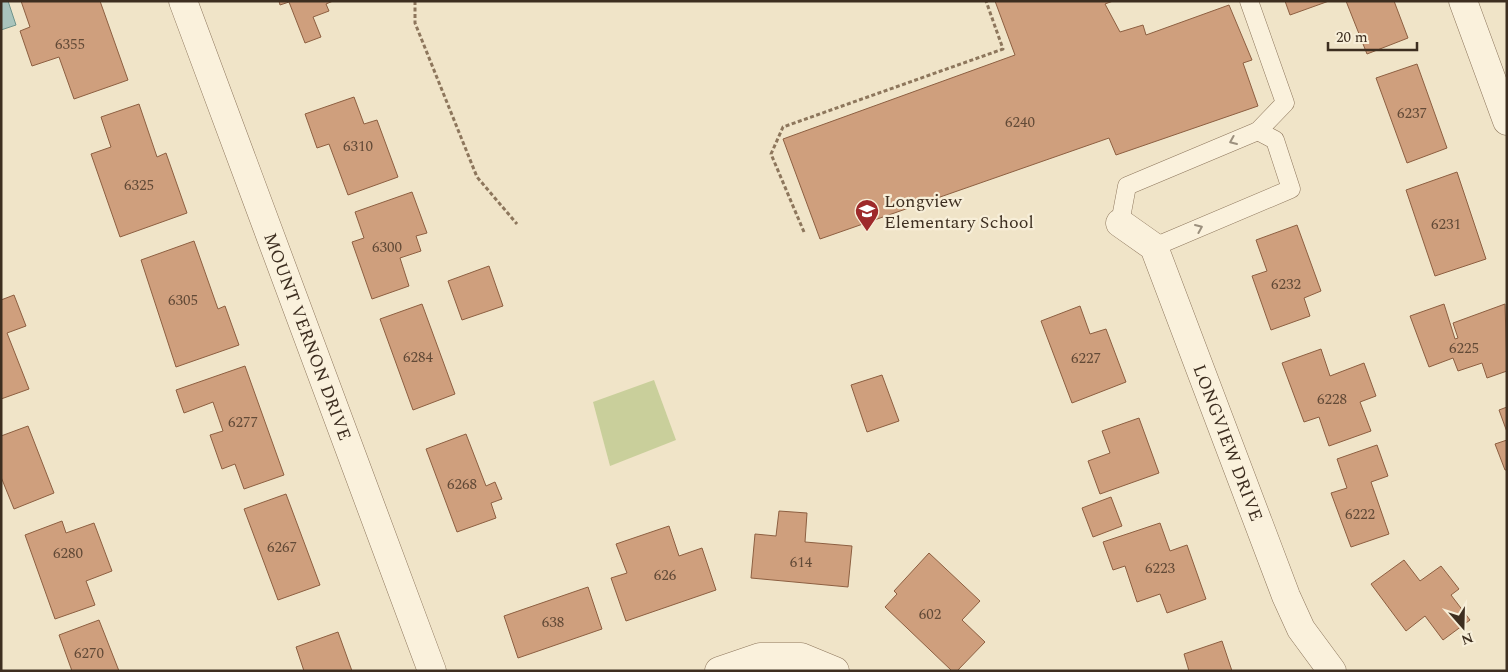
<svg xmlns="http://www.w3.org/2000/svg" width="1508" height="672" viewBox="0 0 1508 672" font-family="Spectral,serif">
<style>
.green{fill:#c9cf9b}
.water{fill:#a9c4bc;stroke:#6f938a}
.building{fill:#cf9f7d;stroke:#8d5f41}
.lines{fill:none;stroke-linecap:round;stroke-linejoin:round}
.lane-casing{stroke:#8d765c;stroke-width:19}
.street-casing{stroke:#8d765c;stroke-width:29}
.path{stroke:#8d765c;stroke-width:3;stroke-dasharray:4 2.5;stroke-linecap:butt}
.lane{stroke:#faf1dc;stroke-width:18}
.street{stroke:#faf1dc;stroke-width:28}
.oneway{stroke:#9c907e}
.labels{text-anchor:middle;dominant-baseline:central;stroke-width:4.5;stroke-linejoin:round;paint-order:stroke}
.number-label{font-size:15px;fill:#624a37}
.poi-label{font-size:18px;fill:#3d2e20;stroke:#f7eed8;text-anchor:start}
.street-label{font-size:18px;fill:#3d2e20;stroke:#f7eed8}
</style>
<rect width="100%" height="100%" fill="#f0e4c8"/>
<path class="green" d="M654 380 676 440 610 466 593 402Z"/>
<path class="water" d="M1 1H8L16 25 1 30Z"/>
<g class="building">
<path d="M21 1H100L128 80 74 99 59 57 32 66 20 31 30 27Z"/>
<path d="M279 1H333L326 4 329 11 313 17 321 37 305 43 289 2 280 5Z"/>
<path d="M995 1H1113L1105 4 1120 32 1143 25 1146 35 1229 5 1252 60 1243 63 1258 106 1116 155 1109 138 820 239 783 139 1015 55Z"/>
<path d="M1285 1H1329L1290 15Z"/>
<path d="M1346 1H1394L1408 38 1367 54Z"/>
<path d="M1417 64 1447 148 1407 163 1376 78Z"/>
<path d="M354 97 364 124 377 120 398 177 348 195 329 144 317 148 305 114Z"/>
<path d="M139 104 157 157 166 153 187 213 120 237 91 154 111 147 101 117Z"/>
<path d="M1457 172 1486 259 1435 276 1406 190Z"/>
<path d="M412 192 427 233 416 236 421 251 400 258 409 286 372 299 352 242 364 238 355 212Z"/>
<path d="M1297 225 1321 291 1304 298 1310 316 1271 330 1252 276 1267 271 1256 240Z"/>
<path d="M194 241 218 309 225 306 239 345 176 367 141 260Z"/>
<path d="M489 266 503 306 462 320 448 281Z"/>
<path d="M14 295 26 326 7 333 29 389 1 399V300Z"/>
<path d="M422 304 455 394 413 410 380 319Z"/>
<path d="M1444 304 1455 339 1458 338 1453 323 1505 304 1507 371 1487 378 1482 363 1458 371 1453 358 1429 367 1410 316Z"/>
<path d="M1080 306 1090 334 1106 329 1126 382 1072 403 1041 321Z"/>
<path d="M1321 349 1330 376 1364 363 1376 396 1360 402 1371 431 1329 446 1319 417 1304 422 1282 363Z"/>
<path d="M245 366 284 475 244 489 235 464 222 469 210 435 223 431 213 402 184 413 176 390Z"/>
<path d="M882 375 899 421 867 432 851 385Z"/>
<path d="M1507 407V432L1499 410Z"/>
<path d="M1139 418 1159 473 1100 494 1088 461 1110 453 1102 431Z"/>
<path d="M28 426 54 493 14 509 1 477V436Z"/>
<path d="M466 434 486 486 495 482 502 499 491 503 496 518 457 532 426 449Z"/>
<path d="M1507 440V470H1505L1495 444Z"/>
<path d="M1377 445 1388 476 1371 482 1389 534 1351 547 1331 493 1347 488 1337 459Z"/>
<path d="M286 494 320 585 278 600 244 509Z"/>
<path d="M1111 497 1122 526 1093 537 1082 508Z"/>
<path d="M779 511 807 513 805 542 852 546 848 587 751 578 755 534 776 536Z"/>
<path d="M62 521 66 533 94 523 112 571 86 581 95 605 55 619 25 535Z"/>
<path d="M1160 523 1170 551 1187 545 1206 599 1167 613 1160 594 1137 602 1125 566 1113 570 1103 542Z"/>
<path d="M669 526 679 556 702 548 716 590 626 621 611 578 627 573 616 544Z"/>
<path d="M929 553 980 601 962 620 985 642 957 671H952L885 607 897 594 894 591Z"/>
<path d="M1404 560 1420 581 1441 566 1459 589 1451 595 1470 620 1443 640 1425 616 1406 631 1371 584Z"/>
<path d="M588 587 602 629 518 658 504 616Z"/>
<path d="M99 620 119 671H72L59 635Z"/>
<path d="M338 632 352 671H304L296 647Z"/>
<path d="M1222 641 1232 671H1189L1184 654Z"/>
</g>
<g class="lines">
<g class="lane-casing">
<g id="lane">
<path d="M1249 1 1285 103 1258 131"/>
<path d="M1120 223 1127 186 1258 131 1275 140 1291 189 1154 247"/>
</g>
</g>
<g class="street-casing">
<g id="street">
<path id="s1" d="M183 1 432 671"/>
<path d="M1463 1 1507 121"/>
<path id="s2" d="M1120 223 1154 247 1286 596 1301 629 1332 671"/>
<path d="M719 671 760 657H801L835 671"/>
</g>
</g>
<g class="path">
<path d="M415 1V23L477 177 517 224"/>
<path d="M804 232 771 154 783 127 1003 49 986 1"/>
</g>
<use href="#lane" class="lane"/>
<use href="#street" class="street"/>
</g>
<defs><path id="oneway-chevron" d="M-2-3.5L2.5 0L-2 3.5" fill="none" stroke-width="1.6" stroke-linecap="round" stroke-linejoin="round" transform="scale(1.25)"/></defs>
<g class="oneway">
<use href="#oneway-chevron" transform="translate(1233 141) rotate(157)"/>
<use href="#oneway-chevron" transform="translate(1199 228) rotate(-23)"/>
</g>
<defs>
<g id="school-pin" transform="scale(1.25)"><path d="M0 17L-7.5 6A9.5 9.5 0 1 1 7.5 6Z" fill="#9e2a2b" stroke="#f7eed8"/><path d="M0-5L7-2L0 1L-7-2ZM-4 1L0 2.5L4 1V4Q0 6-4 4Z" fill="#fff"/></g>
</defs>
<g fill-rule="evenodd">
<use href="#school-pin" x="867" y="211"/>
</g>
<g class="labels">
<g class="number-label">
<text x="70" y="44">6355</text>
<text x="1412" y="113">6237</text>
<text x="1020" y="122">6240</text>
<text x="358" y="146">6310</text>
<text x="139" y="185">6325</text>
<text x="1446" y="224">6231</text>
<text x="387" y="247">6300</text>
<text x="1286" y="284">6232</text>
<text x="183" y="300">6305</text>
<text x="1464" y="348">6225</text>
<text x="418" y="357">6284</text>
<text x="1086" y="358">6227</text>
<text x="1332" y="399">6228</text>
<text x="243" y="422">6277</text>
<text x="462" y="484">6268</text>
<text x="1360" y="514">6222</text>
<text x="282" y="547">6267</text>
<text x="68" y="553">6280</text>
<text x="801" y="562">614</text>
<text x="1160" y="568">6223</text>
<text x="665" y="575">626</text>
<text x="930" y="614">602</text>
<text x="553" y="622">638</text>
<text x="89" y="653">6270</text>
</g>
<g class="poi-label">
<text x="884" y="201">Longview<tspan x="884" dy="21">Elementary School</tspan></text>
</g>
<g class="street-label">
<text stroke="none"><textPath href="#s1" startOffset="358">MOUNT VERNON DRIVE</textPath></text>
<text stroke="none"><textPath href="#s2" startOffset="251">LONGVIEW DRIVE</textPath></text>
</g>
</g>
<rect width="1508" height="672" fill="none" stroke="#3d2e20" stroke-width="5"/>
<g transform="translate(1463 627) rotate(160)" stroke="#f7eed8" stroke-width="4" paint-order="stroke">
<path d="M0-4L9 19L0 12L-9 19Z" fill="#3d2e20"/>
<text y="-8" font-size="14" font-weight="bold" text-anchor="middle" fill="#3d2e20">N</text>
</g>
<path d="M1328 42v8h89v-8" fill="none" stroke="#3d2e20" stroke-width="2.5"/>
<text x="1336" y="42" font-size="15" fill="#3d2e20" stroke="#f7eed8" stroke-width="4" paint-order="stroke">20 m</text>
</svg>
